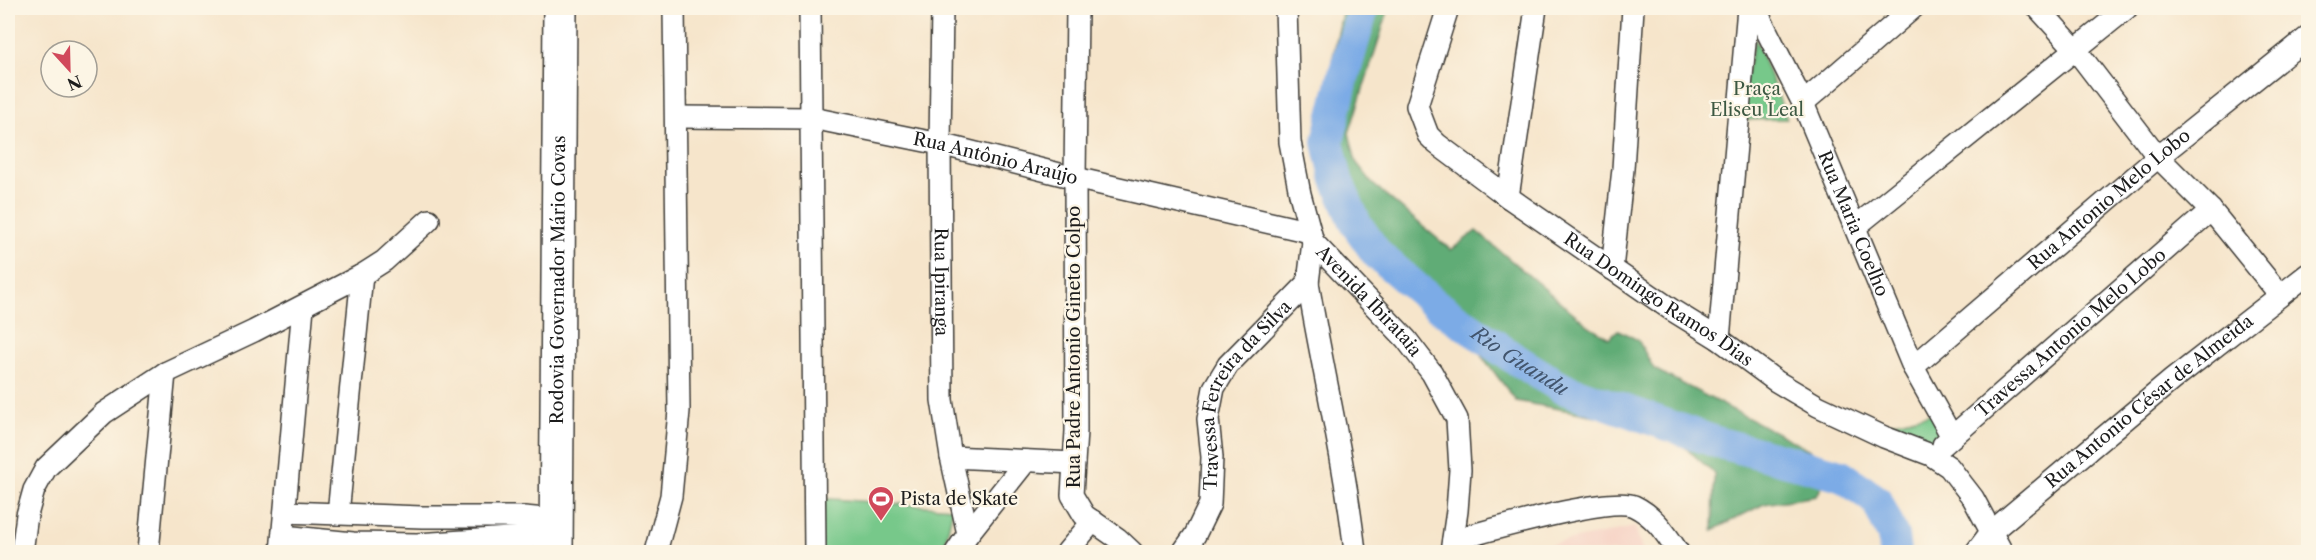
<svg xmlns="http://www.w3.org/2000/svg" width="2316" height="560" viewBox="0 0 2316 560" font-family="'Libre Caslon Text',serif">
<style>
.built{fill:#f6d2c4}
.green{fill:#77c88a;stroke:#4a7253;stroke-width:1.5}
.forest{fill:#61ac76;stroke:#3e6449;stroke-width:1.5}
.lines{fill:none;stroke-linecap:round;stroke-linejoin:round}
.river{stroke:#7babe6;stroke-width:32}
.minor-casing{stroke:#3d3a36;stroke-width:24}
.trunk-casing{stroke:#3d3a36;stroke-width:36}
.minor{stroke:#fff;stroke-width:21}
.trunk{stroke:#fff;stroke-width:33}
.labels{text-anchor:middle;dominant-baseline:central;stroke-width:4.5;stroke-linejoin:round;paint-order:stroke}
.park-label{font-size:18px;fill:#3c5842;stroke:#fcf5e5}
.street-label{font-size:18px;fill:#1c1c1c;stroke:#fcf5e5}
.poi-label{font-size:18px;fill:#1c1c1c;stroke:#fcf5e5;text-anchor:start}
.water-label{font-size:20px;font-style:italic;fill:#42556d;stroke:#fcf5e5}
</style>
<rect width="100%" height="100%" fill="#fcf5e5"/>
<filter id="ink" filterUnits="userSpaceOnUse"><feTurbulence type="fractalNoise" baseFrequency=".0167" numOctaves="2"/><feDisplacementMap in="SourceGraphic" scale="12" xChannelSelector="R" yChannelSelector="G"/><feConvolveMatrix kernelMatrix="1 2 1 2 8 2 1 2 1" color-interpolation-filters="sRGB"/></filter>
<filter id="wash" filterUnits="userSpaceOnUse"><feTurbulence type="fractalNoise" baseFrequency=".008" numOctaves="4" result="noise"/><feDisplacementMap in="SourceGraphic" scale="24" xChannelSelector="R" yChannelSelector="G"/><feGaussianBlur stdDeviation="1.35" result="paint"/><feColorMatrix in="noise" values="0 0 0 0 0 0 0 0 0 0 0 0 0 0 0 0 0 1.4 0 .05"/><feComposite in="paint" operator="in"/></filter>
<g filter="url(#wash)">
<rect width="100%" height="100%" fill="#f6e5cb"/>
<path class="built" d="M1635 527 1643 552H1512Z"/>
<g class="green">
<path d="M1755 38 1787 119 1736 120Z"/>
<path d="M1937 412 1945 437 1939 449 1866 429Z"/>
<path d="M819 498 953 508 943 552H816Z"/>
</g>
<path class="forest" d="M1343 8H1389L1349 133 1356 162 1374 185 1451 250 1476 231 1589 326 1609 338 1618 330 1638 340 1654 369 1833 462 1817 496 1764 504 1713 530 1714 473 1680 443 1607 418 1516 401 1469 339 1410 295 1362 251 1339 211 1316 140Z"/>
<g class="lines">
<path class="river" id="s1" d="M1363 8 1343 78 1328 142 1337 180 1356 224 1377 254 1435 304 1509 355 1562 388 1716 442 1841 475 1877 501 1893 536 1895 552"/>
</g>
</g>
<g filter="url(#ink)">
<g class="lines">
<g class="minor-casing">
<g id="minor">
<path d="M810 8 815 552"/>
<path id="s2" d="M942 8 940 144 942 400 951 457 968 534 956 552"/>
<path d="M1077 8 1075 178 1076 431 1072 495 1084 515 1117 538 1132 552"/>
<path id="s3" d="M1286 8 1290 142 1300 194 1313 242 1406 339 1432 373 1457 419 1460 470 1457 511 1451 552"/>
<path id="s4" d="M1448 8 1417 106 1428 135 1437 144 1508 197 1672 310 1719 339 1776 381 1818 406 1884 437 1931 455 1949 467 1973 498 2002 552"/>
<path id="s5" d="M1755 8 1803 103 1913 367 1952 437"/>
<path d="M2038 8 2076 50 2158 157 2211 210 2280 295"/>
<path d="M1803 103 1913 8"/>
<path id="s6" d="M676 117 812 118 940 144 1075 178 1310 232"/>
<path d="M1508 197 1536 8"/>
<path d="M1855 227 2127 8"/>
<path d="M1612 269 1623 169 1633 8"/>
<path d="M1308 283C1323 373 1345 462 1355 552"/>
<path d="M1719 339 1748 8"/>
<path id="s7" d="M1913 367 2158 157 2308 37"/>
<path id="s8" d="M1943 445 2211 210"/>
<path d="M951 457 1074 463"/>
<path d="M285 512 422 517H524L556 520"/>
<path d="M338 514 362 275"/>
<path d="M968 534 1026 461"/>
<path d="M283 536 353 543 417 544 556 535"/>
<path d="M1453 540C1485 532 1610 495 1634 506 1655 516 1666 534 1678 552"/>
<path d="M22 552 27 515 34 490 46 468 104 413 165 373 254 331 362 275 384 261 429 220"/>
<path d="M148 552 165 373"/>
<path d="M281 552 303 307"/>
<path d="M656 552 671 496 679 411 674 8"/>
<path d="M1067 552 1093 521"/>
<path id="s9" d="M1183 552 1195 535 1210 504 1212 457 1208 419 1214 388 1228 365 1308 283 1313 242"/>
<path id="s10" d="M1976 552 1991 532 2172 380 2308 274"/>
</g>
</g>
<g class="trunk-casing">
<g id="trunk">
<path id="s11" d="M556 552 560 8"/>
</g>
</g>
<use href="#minor" class="minor"/>
<use href="#trunk" class="trunk"/>
</g>
</g>
<defs>
<g id="stadium-pin" transform="scale(1.35)"><path d="M0 17L-7.5 6A9.5 9.5 0 1 1 7.5 6Z" fill="#d1495b" stroke="#fcf5e5"/><path d="M0-5a6.5 5 0 1 0 0 10a6.5 5 0 1 0 0-10ZM-3.5-1.8h7v3.6h-7Z" fill="#fff"/></g>
</defs>
<g fill-rule="evenodd">
<use href="#stadium-pin" x="881" y="499"/>
</g>
<g class="labels">
<g class="park-label">
<text x="1757" y="89">Praça<tspan x="1757" dy="21">Eliseu Leal</tspan></text>
</g>
<g class="street-label">
<text stroke="none"><textPath href="#s6" startOffset="324">Rua Antônio Araújo</textPath></text>
<text stroke="none"><textPath href="#s7" startOffset="258">Rua Antonio Melo Lobo</textPath></text>
<text stroke="none"><textPath href="#s5" startOffset="237">Rua Maria Coelho</textPath></text>
<text stroke="none"><textPath href="#s11" startOffset="272">Rodovia Governador Mário Covas</textPath></text>
<text stroke="none"><textPath href="#s2" startOffset="274">Rua Ipiranga</textPath></text>
<text stroke="none"><textPath href="#s4" startOffset="417">Rua Domingo Ramos Dias</textPath></text>
<text stroke="none"><textPath href="#s3" startOffset="318">Avenida Ibirataia</textPath></text>
<text stroke="none"><textPath href="#s8" startOffset="170">Travessa Antonio Melo Lobo</textPath></text>
<text transform="translate(1074 347) rotate(-90)">Rua Padre Antonio Gineto Colpo</text>
<text stroke="none"><textPath href="#s9" startOffset="177">Travessa Ferreira da Silva</textPath></text>
<text stroke="none"><textPath href="#s10" startOffset="230">Rua Antonio César de Almeida</textPath></text>
</g>
<g class="poi-label">
<text x="900" y="499">Pista de Skate</text>
</g>
<g class="water-label">
<text stroke="none"><textPath href="#s1" startOffset="441">Rio Guandu</textPath></text>
</g>
</g>
<rect width="2316" height="560" fill="none" stroke="#fcf5e5" stroke-width="30"/>
<g transform="translate(69 69) rotate(158)"><circle r="28" fill="#fcf5e5" stroke="#a29e95" stroke-width="1.5"/>
<path d="M0-4.5L10 22L0 15L-10 22Z" fill="#d1495b"/>
<text y="-9" font-size="16" font-weight="bold" text-anchor="middle" fill="#1c1c1c">N</text>
</g>
</svg>
